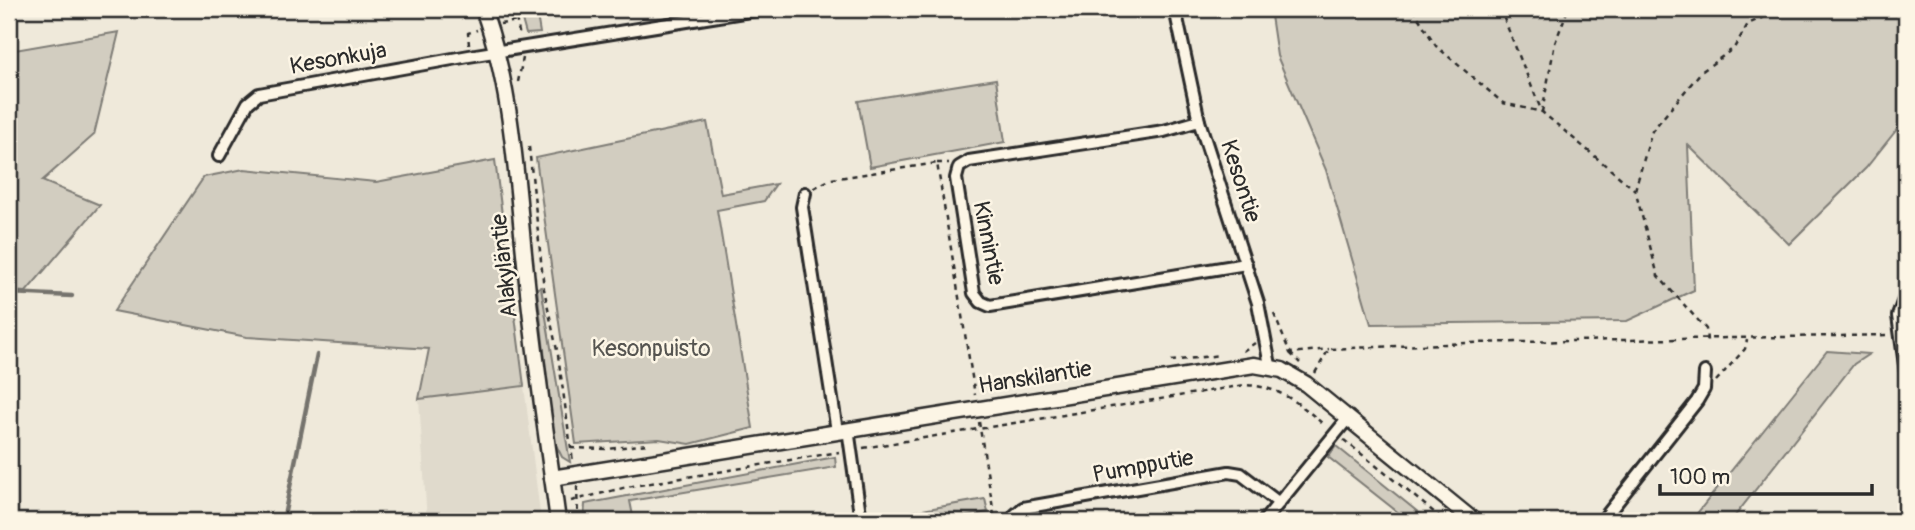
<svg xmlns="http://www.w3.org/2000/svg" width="1915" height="530" viewBox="0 0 1915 530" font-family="Pangolin,sans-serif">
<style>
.built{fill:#e0dacc}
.green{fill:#d2cdc0;stroke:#7e7c76;stroke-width:2}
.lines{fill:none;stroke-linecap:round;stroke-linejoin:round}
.stream{stroke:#75736d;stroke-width:4.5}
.minor-casing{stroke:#2b2b2b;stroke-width:16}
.tertiary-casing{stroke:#2b2b2b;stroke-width:19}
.path{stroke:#2b2b2b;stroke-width:2.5;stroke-dasharray:5 5;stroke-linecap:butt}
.minor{stroke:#fcf5e5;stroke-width:10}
.tertiary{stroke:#fcf5e5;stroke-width:14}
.labels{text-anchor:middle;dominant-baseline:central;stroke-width:5;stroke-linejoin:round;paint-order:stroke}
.street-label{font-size:23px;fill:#2b2b2b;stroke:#fcf5e5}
.park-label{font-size:23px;fill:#555450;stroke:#fcf5e5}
</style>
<rect width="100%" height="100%" fill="#efe9da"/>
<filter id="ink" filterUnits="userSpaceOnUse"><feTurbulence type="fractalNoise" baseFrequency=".0143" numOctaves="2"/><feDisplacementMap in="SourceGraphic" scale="14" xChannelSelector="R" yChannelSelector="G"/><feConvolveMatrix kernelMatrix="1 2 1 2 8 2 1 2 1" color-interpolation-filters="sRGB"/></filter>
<g filter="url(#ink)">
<path class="built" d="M524 386 541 521H427L419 399Z"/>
<g class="green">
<path d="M519 9H536L540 33 526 34Z"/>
<path d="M1270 9H1906V118L1866 168 1789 244 1688 145 1694 290 1627 321 1371 324 1326 170 1277 56Z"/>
<path d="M119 32 94 135 42 181 100 205 26 292 9 291V51Z"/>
<path d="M996 79 1005 142 870 167 858 101Z"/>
<path d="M707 122 721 194 776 184 764 201 717 210 753 428 690 444 659 439 576 444 536 158Z"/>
<path d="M495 160 524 386 419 399 429 349 247 337 114 311 204 177 244 169 376 182Z"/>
<path d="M541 287 570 462 562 457 554 441 537 288Z"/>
<path d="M1827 351 1869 354 1854 364 1731 521H1691Z"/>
<path d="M1336 446 1429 521H1409L1328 457Z"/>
<path d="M835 457 836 467 630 501 634 521H584L585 504 590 503Z"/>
<path d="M985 499 988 512 941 521H876V518Z"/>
</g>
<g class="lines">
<g class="stream">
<path d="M9 293 72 296"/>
<path d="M283 521 317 355"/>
</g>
<g class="minor-casing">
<g id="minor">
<path d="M1175 9 1199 121 1258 303 1270 365"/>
<path d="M1199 121 1164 131 969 161 959 167 956 178 974 293 981 302 990 306 1246 264"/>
<path d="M219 156 248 103 259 94 469 56 762 9"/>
<path d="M805 193 802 207 837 431"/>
<path d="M1906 294 1898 316 1906 372"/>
<path d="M848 429 861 521"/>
<path d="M1013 521 1015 515 1023 508 1229 472 1241 474 1279 503"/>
<path d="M1264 521 1349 417"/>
<path d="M1602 521 1697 401 1704 389 1705 372"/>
</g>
</g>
<g class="tertiary-casing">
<g id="tertiary">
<path d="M483 9C514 94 516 183 526 272 534 355 547 438 558 521"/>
<path d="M552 478 1254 365 1282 370 1306 384 1474 521"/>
</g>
</g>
<g class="path">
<path d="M514 9 520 37"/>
<path d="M1413 9 1436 46 1503 103 1542 112 1635 190 1658 276 1706 329 1707 341"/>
<path d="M1500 9 1542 112"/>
<path d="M500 24 518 21"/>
<path d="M469 45 468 33 477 30"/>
<path d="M518 82 523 58"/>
<path d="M1542 112 1555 43 1568 9"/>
<path d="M529 147 544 289 558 355 573 462"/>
<path d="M937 163H949"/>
<path d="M814 188 831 179 937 163 975 395"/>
<path d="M1635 190 1652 131 1701 72 1734 48 1748 24 1782 9"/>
<path d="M1901 284 1906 274"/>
<path d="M1274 314 1290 353 1329 349"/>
<path d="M1243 351 1255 343"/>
<path d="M1290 353 1300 363"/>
<path d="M1171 361 1220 355"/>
<path d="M1315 373 1329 349 1467 343 1889 335"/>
<path d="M1716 381 1745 349 1747 340"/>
<path d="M979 422 995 521"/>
<path d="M1344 440 1445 521"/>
<path d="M571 448 608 449 647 444"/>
<path d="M863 448 1245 385C1279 386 1301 404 1325 426"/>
<path d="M577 486 578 521"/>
<path d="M571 501 627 487 839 452"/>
</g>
<use href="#minor" class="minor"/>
<use href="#tertiary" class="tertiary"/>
</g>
</g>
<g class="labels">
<g class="street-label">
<text transform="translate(338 58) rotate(-10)">Kesonkuja</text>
<text transform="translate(1241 181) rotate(72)">Kesontie</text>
<text transform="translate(989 243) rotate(79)">Kinnintie</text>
<text transform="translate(504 266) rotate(-96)">Alakyläntie</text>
<text transform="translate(1035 377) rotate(-9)">Hanskilantie</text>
<text transform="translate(1143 466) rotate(-10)">Pumpputie</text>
</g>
<g class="park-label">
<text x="651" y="348">Kesonpuisto</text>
</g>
</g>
<rect width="1915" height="530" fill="none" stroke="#fcf5e5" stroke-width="35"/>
<rect x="18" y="18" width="1880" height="495" fill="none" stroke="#2b2b2b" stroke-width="2.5" filter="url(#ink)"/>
<path d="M1660 484v10h212v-10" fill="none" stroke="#2b2b2b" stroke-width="3.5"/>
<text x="1670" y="484" font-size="21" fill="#2b2b2b" stroke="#fcf5e5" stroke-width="5" paint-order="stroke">100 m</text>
</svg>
